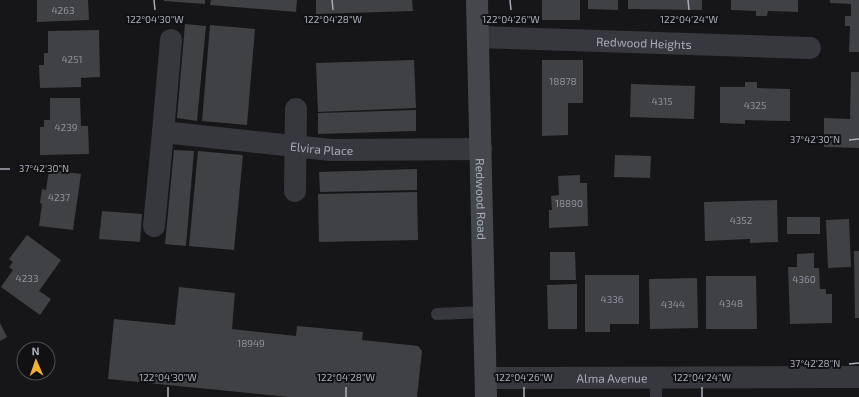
<svg xmlns="http://www.w3.org/2000/svg" width="859" height="397" viewBox="0 0 859 397" font-family="'Exo 2',sans-serif">
<style>
.building{fill:#404145}
.lines{fill:none;stroke-linecap:round;stroke-linejoin:round}
.lane{stroke:#37383d;stroke-width:12}
.street{stroke:#37383d;stroke-width:22}
.secondary{stroke:#45474d;stroke-width:22}
.ticks{fill:none;stroke:#a8adb8;stroke-width:1.5}
.labels{text-anchor:middle;dominant-baseline:central;stroke-width:4;stroke-linejoin:round;paint-order:stroke}
.number-label{font-size:10px;fill:#8e929b}
.street-label{font-size:12px;fill:#a8adb8;stroke:#111113}
.ticks-label{font-size:10px;text-anchor:middle;fill:#a8adb8;stroke:#111113;stroke-width:4;stroke-linejoin:round;paint-order:stroke}
</style>
<rect width="100%" height="100%" fill="#161618"/>
<g class="building">
<path d="M37 0H88L89 20 37 22Z"/>
<path d="M164 0H205V4L164 1Z"/>
<path d="M211 0H297L296 12 210 5Z"/>
<path d="M316 0H412L413 11 316 14Z"/>
<rect x="542" y="0" width="38" height="20"/>
<path d="M588 0H618V10L588 9Z"/>
<path d="M628 0H702V10L628 9Z"/>
<path d="M731 0H798V12L768 11 767 16H756V11L731 10Z"/>
<path d="M830 0H859V52H849L850 26H845V16H851V4L830 3Z"/>
<path d="M185 24 206 26 197 121 177 118Z"/>
<path d="M210 25 255 29 247 125 202 121Z"/>
<path d="M99 30 100 77 81 78V87L40 88 39 65H44V53H48V31Z"/>
<path d="M414 60 416 108 318 112 316 63Z"/>
<path d="M542 60H583V103H568V135L542 136Z"/>
<path d="M851 72H859V148L824 147V118L850 119Z"/>
<path d="M745 82H757V88L790 89V121L745 120V124L720 123V87H745Z"/>
<path d="M631 84 695 86 694 119 630 117Z"/>
<path d="M50 98H80L81 126H88L89 154 40 155V127H44V120H50Z"/>
<path d="M416 110V131L318 134V113Z"/>
<path d="M174 150 194 151 186 246 165 244Z"/>
<path d="M198 151 243 155 234 250 189 246Z"/>
<path d="M615 155 651 156 650 178 614 177Z"/>
<path d="M417 169V190L320 192 319 172Z"/>
<path d="M49 170 81 174 73 230 39 226 42 204 40 203 42 189 46 190Z"/>
<path d="M580 175V183H587L588 226 549 228V210H552L551 196 559 195 558 176Z"/>
<path d="M417 192 418 240 319 242 318 194Z"/>
<path d="M777 200 778 242 750 243V239L705 241 704 202Z"/>
<path d="M102 211 142 214 140 242 99 239Z"/>
<rect x="787" y="217" width="33" height="17"/>
<path d="M849 219 851 267 828 268 826 220Z"/>
<path d="M27 235 61 260 39 291 51 299 40 315 1 287 13 270 9 267 13 262 9 259Z"/>
<path d="M854 251H859V318H855Z"/>
<path d="M550 252H575L576 280H550Z"/>
<path d="M814 253V268H819L820 289H826V294H832V323L790 324 788 267H797V254Z"/>
<path d="M585 275H639V324H610V332H585Z"/>
<path d="M706 276H756L757 329H706Z"/>
<path d="M697 278 698 328 650 329 649 279Z"/>
<path d="M577 284V329H548L547 285Z"/>
<path d="M179 287 235 293 232 329 296 336 297 326 363 332 362 340 418 346 422 351 417 397H289L108 379 114 319 175 325Z"/>
<path d="M0 323 7 337 0 341Z"/>
</g>
<g class="lines">
<g class="lane">
<path d="M437 314 484 312"/>
<path d="M656 397V378"/>
</g>
<g class="street">
<path id="s1" d="M478 37 810 48"/>
<path d="M163 132 171 40"/>
<path d="M295 191 296 109"/>
<path id="s2" d="M154 226 163 132 331 150 481 149"/>
<path id="s3" d="M486 378 859 377"/>
</g>
<path class="secondary" id="s4" d="M477 0 486 397"/>
</g>
<path class="ticks" d="M154 0 155 10M332 0 333 10M510 0 511 10M688 0 689 10M849 140 859 139M0 169H10M849 364 859 363M168 387V397M346 387V397M524 387V397M702 387V397"/>
<g class="labels">
<g class="number-label">
<text x="63" y="10">4263</text>
<text x="72" y="59">4251</text>
<text x="563" y="81">18878</text>
<text x="662" y="101">4315</text>
<text x="755" y="105">4325</text>
<text x="66" y="127">4239</text>
<text x="59" y="197">4237</text>
<text x="569" y="203">18890</text>
<text x="741" y="220">4352</text>
<text x="27" y="278">4233</text>
<text x="804" y="279">4360</text>
<text x="612" y="299">4336</text>
<text x="731" y="303">4348</text>
<text x="673" y="304">4344</text>
<text x="251" y="343">18949</text>
</g>
<g class="street-label">
<text stroke="none"><textPath href="#s1" startOffset="166">Redwood Heights</textPath></text>
<text stroke="none"><textPath href="#s2" startOffset="254">Elvira Place</textPath></text>
<text stroke="none"><textPath href="#s4" startOffset="199">Redwood Road</textPath></text>
<text stroke="none"><textPath href="#s3" startOffset="126">Alma Avenue</textPath></text>
</g>
</g>
<g class="ticks-label">
<text x="155" y="23">122°04'30"W</text>
<text x="333" y="23">122°04'28"W</text>
<text x="511" y="23">122°04'26"W</text>
<text x="689" y="23">122°04'24"W</text>
<text x="815" y="143">37°42'30"N</text>
<text x="44" y="172">37°42'30"N</text>
<text x="815" y="367">37°42'28"N</text>
<text x="168" y="381">122°04'30"W</text>
<text x="346" y="381">122°04'28"W</text>
<text x="524" y="381">122°04'26"W</text>
<text x="702" y="381">122°04'24"W</text>
</g>
<g transform="translate(36 361) rotate(358)"><circle r="19" fill="#111113" stroke="#4d4f55"/>
<path d="M0-3L7 15L0 10L-7 15Z" fill="#f2b134"/>
<text y="-6" font-size="11" font-weight="bold" text-anchor="middle" fill="#a8adb8">N</text>
</g>
</svg>
